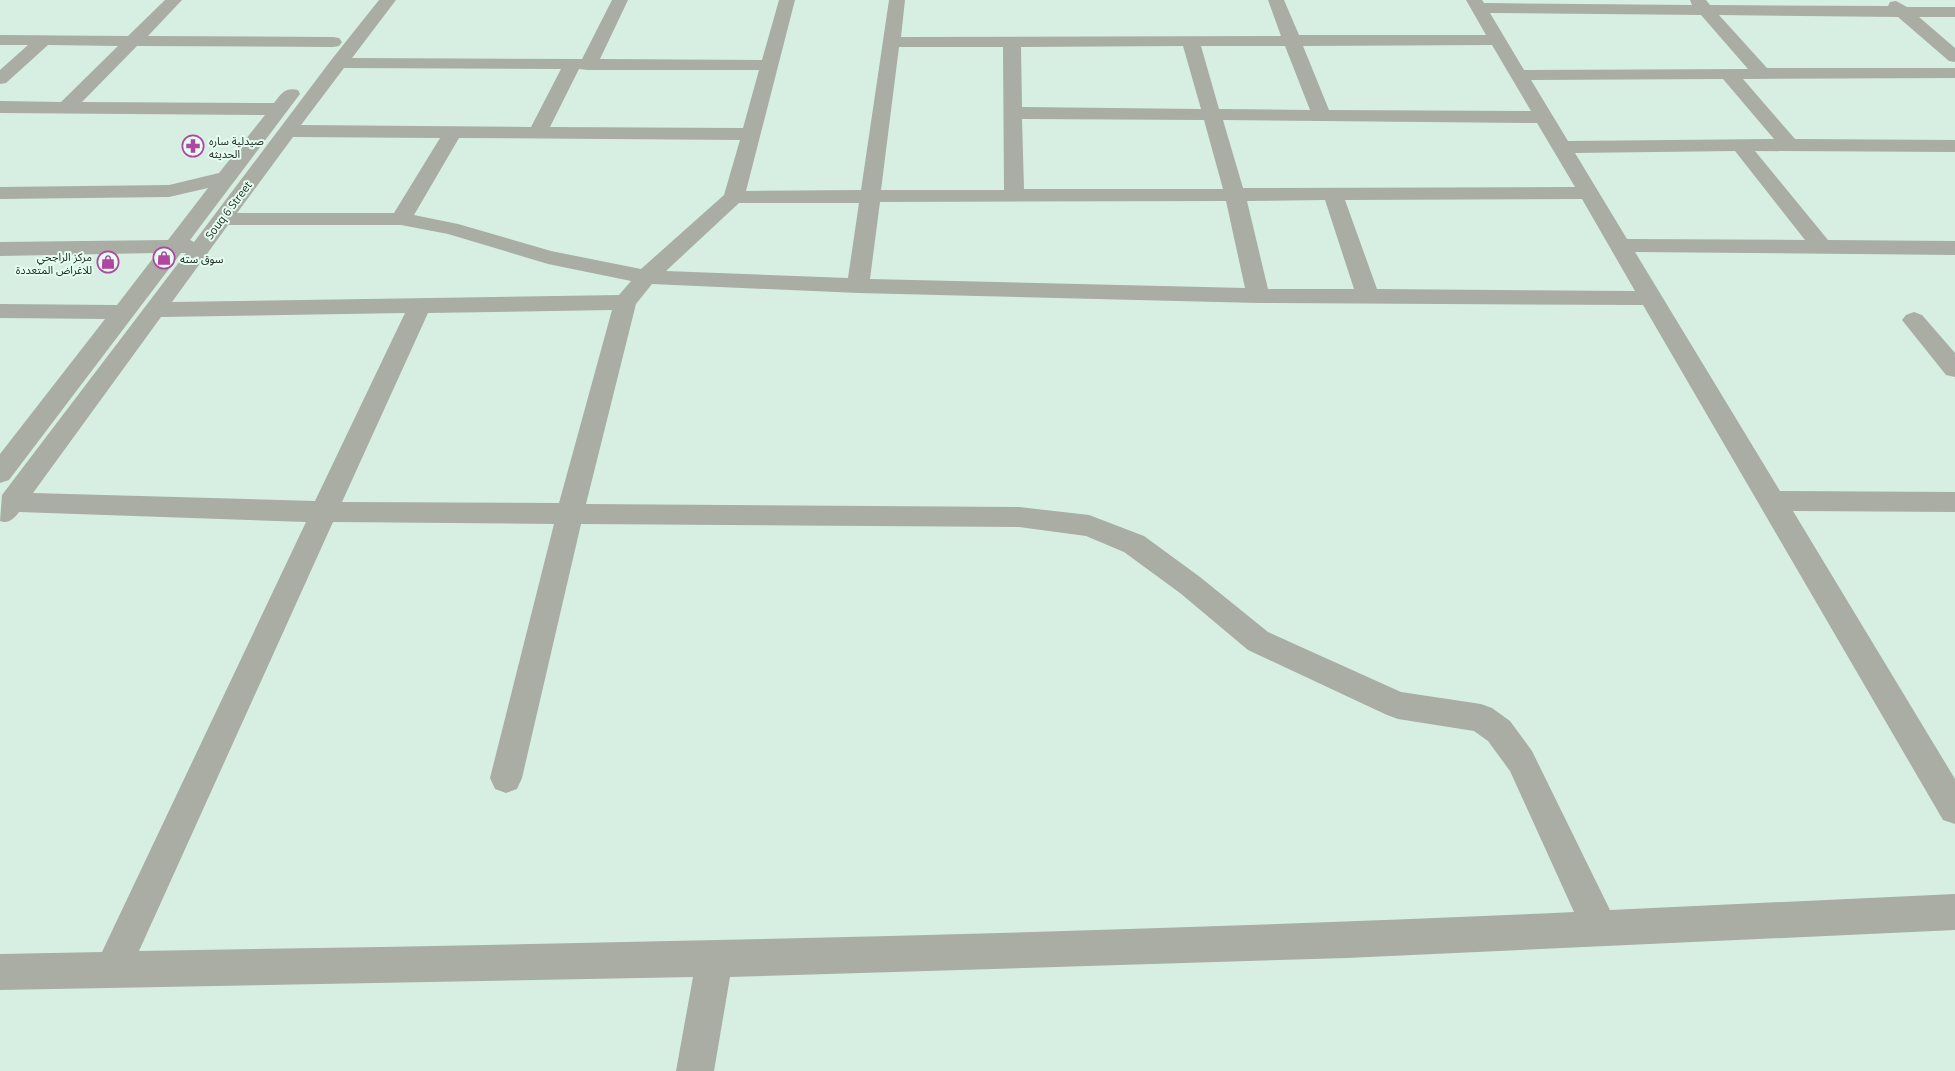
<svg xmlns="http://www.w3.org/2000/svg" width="1955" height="1071" viewBox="0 0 1955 1071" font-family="'Open Sans','Noto Sans Arabic',sans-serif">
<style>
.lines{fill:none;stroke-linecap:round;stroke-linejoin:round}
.minor{fill:#a9ada4;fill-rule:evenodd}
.labels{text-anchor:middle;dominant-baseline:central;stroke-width:4;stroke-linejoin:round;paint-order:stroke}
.far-poi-label{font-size:11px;fill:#232c27;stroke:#e3fdef;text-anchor:start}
.far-street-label{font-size:11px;fill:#232c27;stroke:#e3fdef}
</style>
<rect width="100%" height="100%" fill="#d6efe2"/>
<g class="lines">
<g class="minor">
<path d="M165 0H182L148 36 333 37 339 38 342 42 339 46 333 47 137 46 82 102 274 103C281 94 285 87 298 90L300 94 190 240 194 242 332 59 379 0H396L352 58 582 59 612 0H628L600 59 762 60 779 0H795L746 191 861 190 889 0H905L901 37 1281 36 1268 0H1284L1299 35H1486L1466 0H1482L1484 3 1692 5 1690 0H1706L1710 5 1888 6 1890 2 1896 1 1907 7H1955V17H1919L1955 48V62L1949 61 1898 17 1719 15 1767 68H1955V78L1743 79 1795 139 1955 140V152L1755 151 1828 240 1955 241V255L1635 252 1780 491 1955 492V512L1793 511 1955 779V824L1943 820 1643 305 1258 303 858 293 652 284 636 304 586 504 1019 507 1089 515 1144 536 1200 577 1268 632 1401 692 1481 704 1492 708 1510 721 1532 751 1610 910 1955 894V930L1347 958 730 977 714 1071H676L693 977 0 990V954L102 952 306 522 19 512C14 519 8 524 0 521L2 495 186 253H181L9 480 0 483V454L105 319 0 318V304L117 305 157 253 0 256V242L168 240 208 188 169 197 0 199V187L169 185 219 173 265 115 0 113V101L61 102 118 46 48 45 6 83 0 84V70L28 45H0V35L128 36ZM1490 13 1701 15 1748 69 1524 70ZM1492 45 1531 111 1329 110 1303 46ZM1183 46 1201 109 1022 107 1021 47ZM1201 46H1285L1310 110 1219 109ZM899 47H1003L1004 190H881ZM344 68 561 69 531 127 301 125ZM579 69 588 70H759L743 128 550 127ZM1723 79 1774 139 1568 141 1531 80ZM1022 119 1204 120 1223 189H1024ZM1223 120 1537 123 1575 187 1243 188ZM293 137 440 138 394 213H237ZM459 138 740 140 724 195 641 269 551 251 458 224 414 215ZM1735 151 1805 240 1627 239 1575 153ZM1582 199 1635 291 1377 289 1345 200ZM1325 200 1354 289H1268L1247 201ZM1226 201 1245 288 870 279 880 202ZM739 203H859L848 278 666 271ZM228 225H401L448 234 548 264 631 281 619 295 172 302ZM612 310 559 503 342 502 428 313ZM405 313 315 501 33 493 161 317ZM333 522 554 524 490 778 495 789 506 793 517 789 522 778 581 524 1019 527 1086 536 1124 552 1180 593 1248 650 1387 715 1398 719 1474 731 1488 741 1510 771 1574 912C1096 934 618 943 139 951Z"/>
<path d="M1914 312 1922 315 1955 353V377L1946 375 1902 320 1906 315Z"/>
</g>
</g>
<defs>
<g id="pharmacy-ring" transform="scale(1.125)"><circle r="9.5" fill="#e3fdef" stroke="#b244a2" stroke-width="1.5"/><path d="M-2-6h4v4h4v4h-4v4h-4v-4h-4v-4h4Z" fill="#b244a2"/></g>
<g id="shop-ring" transform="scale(1.125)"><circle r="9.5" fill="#e3fdef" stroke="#b244a2" stroke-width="1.5"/><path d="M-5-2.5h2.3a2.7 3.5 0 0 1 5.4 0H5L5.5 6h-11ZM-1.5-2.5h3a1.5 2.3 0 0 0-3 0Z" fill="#b244a2"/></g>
</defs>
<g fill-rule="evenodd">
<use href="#pharmacy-ring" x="193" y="146"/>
<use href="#shop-ring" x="164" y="258"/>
<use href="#shop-ring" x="108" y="262"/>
</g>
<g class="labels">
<g class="far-poi-label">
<text x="209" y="140">صيدلية ساره<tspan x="209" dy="13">الحديثه</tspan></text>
<text x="92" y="256" text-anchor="end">مركز الراجحي<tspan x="92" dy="13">للاغراض المتعددة</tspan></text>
<text x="180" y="258">سوق سته</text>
</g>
<g class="far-street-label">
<text transform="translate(228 210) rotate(-53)">Souq 6 Street</text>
</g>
</g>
</svg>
